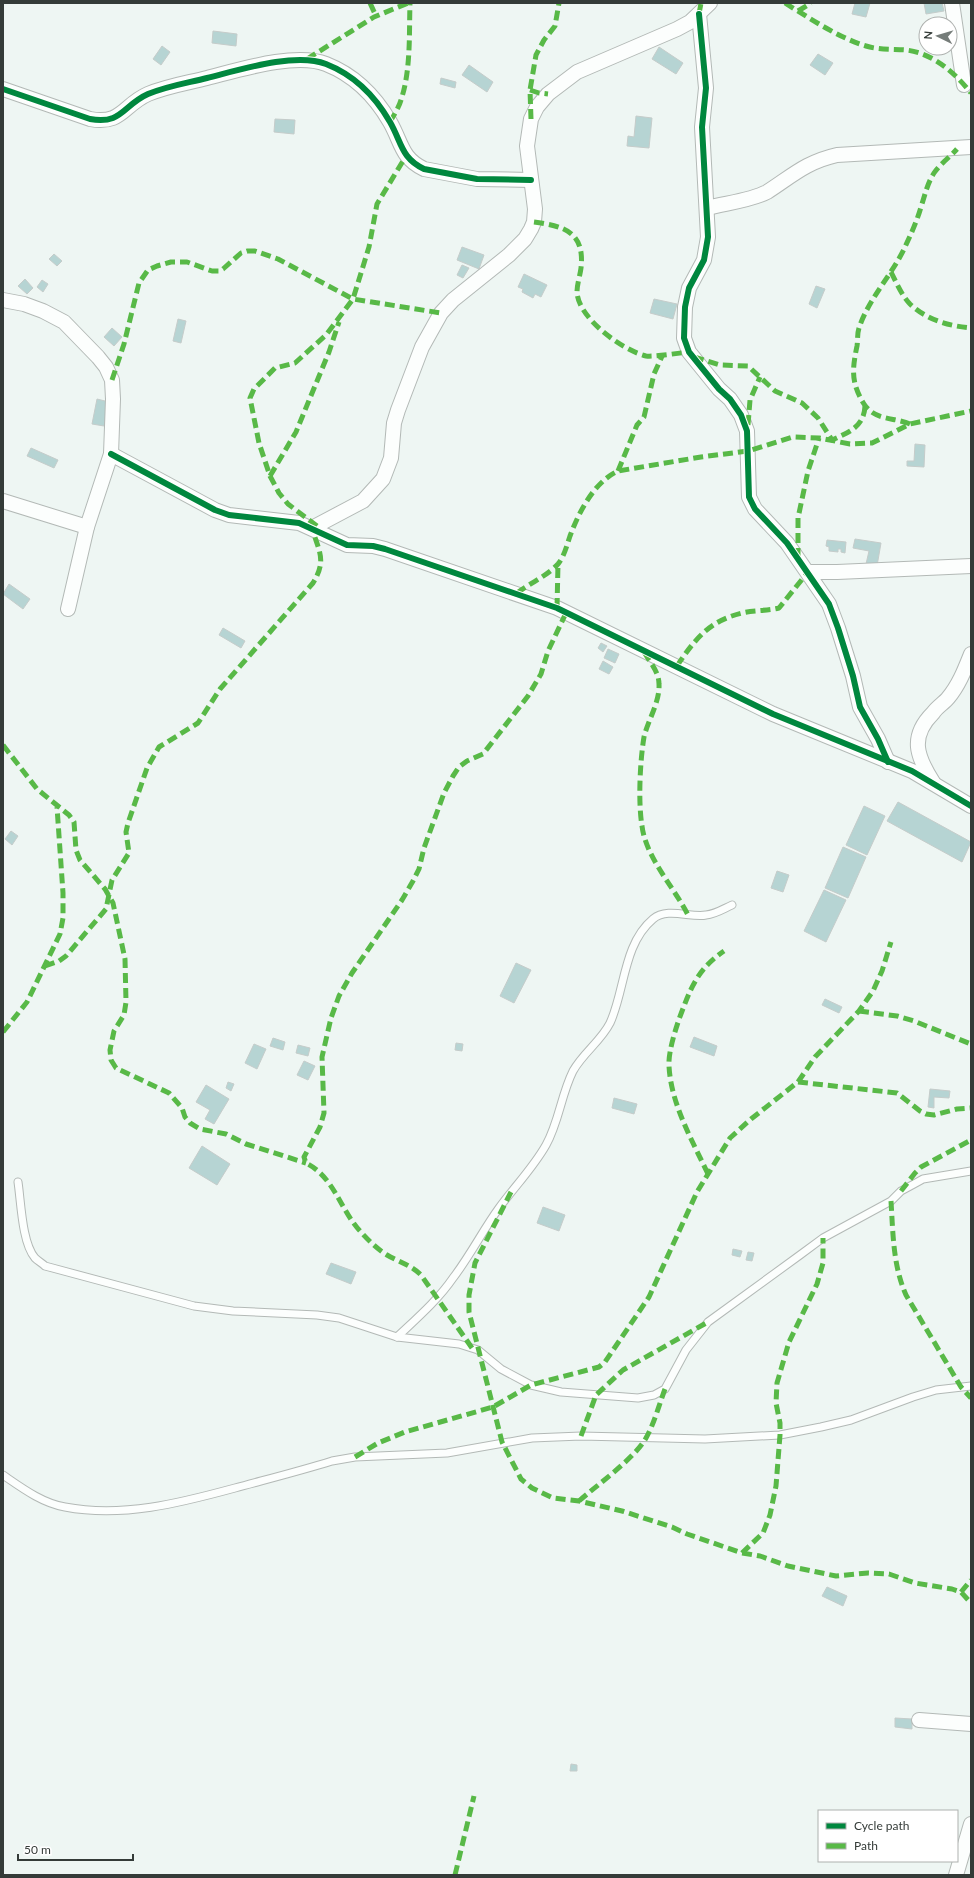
<svg xmlns="http://www.w3.org/2000/svg" width="974" height="1878" viewBox="0 0 974 1878" font-family="Lato,sans-serif">
<style>
.building{fill:#b6d4d3;stroke:#c5ccca}
.lines{fill:none;stroke-linecap:round;stroke-linejoin:round}
.service-casing{stroke:#b3b9b6;stroke-width:9}
.minor-casing{stroke:#b3b9b6;stroke-width:16}
.service{stroke:#fcfefd;stroke-width:7}
.minor{stroke:#fcfefd;stroke-width:14}
.quiet{stroke:#58b947;stroke-width:5;stroke-dasharray:10 5;stroke-linecap:butt}
.cycleway-casing{stroke:#fff;stroke-width:8}
.cycleway{stroke:#00873e;stroke-width:6}
</style>
<rect width="100%" height="100%" fill="#eef6f3"/>
<g class="building">
<path d="M855 3H870L866 17 852 14Z"/>
<path d="M924 3H942L944 11 926 14Z"/>
<path d="M213 31 237 34 236 46 212 43Z"/>
<path d="M162 46 170 52 161 65 153 59Z"/>
<path d="M659 47 683 63 676 74 652 59Z"/>
<path d="M818 54 833 63 825 75 810 65Z"/>
<path d="M469 65 493 82 487 92 462 75Z"/>
<path d="M441 78 456 82 455 88 440 84Z"/>
<path d="M636 116 652 118 649 148 627 146 628 136 634 137Z"/>
<path d="M275 119 295 120 294 134 274 132Z"/>
<path d="M462 247 484 255 479 269 457 260Z"/>
<path d="M54 254 62 261 57 266 49 259Z"/>
<path d="M462 265 469 268 463 278 457 275Z"/>
<path d="M524 274 547 285 541 297 535 294 533 298 522 292 523 289 518 287Z"/>
<path d="M25 279 33 288 27 294 18 286Z"/>
<path d="M42 280 48 284 43 292 37 287Z"/>
<path d="M816 286 825 289 817 308 809 304Z"/>
<path d="M654 299 677 304 673 319 650 313Z"/>
<path d="M178 319 186 321 181 343 173 341Z"/>
<path d="M112 328 122 337 114 346 104 337Z"/>
<path d="M97 399 109 402 104 426 92 424Z"/>
<path d="M915 444 925 445 924 467 907 466V461H914Z"/>
<path d="M31 448 58 460 54 468 27 456Z"/>
<path d="M855 539 881 543 877 566 866 564 869 551 853 548Z"/>
<path d="M827 540 846 542 845 553 841 552V549H838V552L829 551V547L826 546Z"/>
<path d="M9 584 30 599 23 609 3 594Z"/>
<path d="M223 628 245 641 241 648 219 635Z"/>
<path d="M601 643 607 646 603 652 598 648Z"/>
<path d="M608 649 619 654 615 663 604 658Z"/>
<path d="M603 661 613 667 609 674 599 669Z"/>
<path d="M898 802 971 842 962 862 887 821Z"/>
<path d="M864 806 885 816 867 855 846 845Z"/>
<path d="M11 831 18 836 12 845 5 839Z"/>
<path d="M843 847 866 857 848 898 825 888Z"/>
<path d="M777 871 789 875 783 892 771 888Z"/>
<path d="M824 890 846 900 826 942 804 931Z"/>
<path d="M516 963 531 970 514 1003 500 996Z"/>
<path d="M825 999 842 1007 839 1013 822 1005Z"/>
<path d="M694 1037 717 1046 714 1056 690 1047Z"/>
<path d="M273 1038 285 1042 283 1050 270 1046Z"/>
<path d="M456 1043 463 1044 462 1051 455 1050Z"/>
<path d="M254 1044 266 1049 257 1069 245 1063Z"/>
<path d="M298 1045 310 1048 308 1056 296 1053Z"/>
<path d="M304 1061 315 1066 308 1080 297 1075Z"/>
<path d="M228 1082 234 1084 231 1091 226 1088Z"/>
<path d="M206 1085 229 1099 214 1124 205 1119 210 1110 196 1102Z"/>
<path d="M930 1089 950 1091 949 1098 934 1097V1108L928 1107Z"/>
<path d="M614 1098 637 1104 634 1114 612 1108Z"/>
<path d="M202 1146 230 1164 217 1185 189 1168Z"/>
<path d="M543 1207 565 1215 559 1231 537 1223Z"/>
<path d="M733 1249 742 1251 740 1257 732 1255Z"/>
<path d="M748 1252 754 1253 752 1261 746 1260Z"/>
<path d="M331 1263 356 1272 351 1284 326 1274Z"/>
<path d="M827 1587 847 1596 843 1606 822 1596Z"/>
<path d="M895 1718 912 1719V1729L895 1727Z"/>
<path d="M571 1764 577 1765V1771H570Z"/>
</g>
<g class="lines">
<g class="service-casing">
<g id="service">
<path d="M18 1182C21 1202 22 1243 35 1258 38 1261 42 1263 45 1266L194 1306 233 1311 317 1315 339 1318 397 1337 459 1344 478 1350 501 1369 531 1385 561 1392 638 1398 654 1395 665 1389 686 1350 708 1322 800 1255 823 1238 891 1201 901 1191 914 1184 923 1179 971 1171"/>
<path d="M397 1337C416 1319 438 1300 453 1278 470 1256 483 1230 499 1208 515 1186 533 1168 546 1145 559 1122 561 1095 573 1071 583 1053 601 1041 610 1023 625 991 623 944 653 919 667 907 691 918 706 915 716 914 723 909 732 905"/>
<path d="M3 1475C22 1488 42 1503 65 1507 122 1518 180 1503 235 1488 268 1479 300 1471 332 1461L355 1457 447 1453 532 1438 581 1436 705 1439 780 1435 821 1427 851 1420 913 1397 936 1390 971 1386"/>
</g>
</g>
<g class="minor-casing">
<g id="minor">
<path d="M952 3 964 85"/>
<path d="M699 14 706 88 702 127 708 237 704 260 689 288 685 307 684 338 689 352 719 389 730 399 741 415 747 431 749 497 755 509 787 543 829 604 838 628 853 676 860 707 878 739 888 762"/>
<path d="M3 89 90 119C122 125 123 105 148 94 167 86 187 83 207 78 239 70 295 52 326 64 354 75 375 96 390 122 402 143 401 158 424 169L477 179 531 180"/>
<path d="M707 208C725 203 750 201 767 192 792 176 806 162 837 155L971 147"/>
<path d="M3 300 24 304 43 311 64 322 98 357 106 367 112 380 113 399 111 454 87 527 68 609"/>
<path d="M111 454 215 510 229 515 299 523 347 545 373 546 385 549 557 608 773 714 912 771 971 806"/>
<path d="M3 501 87 527"/>
<path d="M312 528 363 501 383 479 391 458 394 423 398 410 422 347 441 313 453 300 509 255 525 239 531 229 534 222 535 209 527 146 531 119 537 107 548 94 577 72 677 29 690 22 710 3"/>
<path d="M808 572H837L971 566"/>
<path d="M933 782C917 757 909 737 933 713 937 707 944 703 948 698 959 685 965 669 971 654"/>
<path d="M919 1720 971 1724"/>
<path d="M956 1875 971 1824"/>
</g>
</g>
<use href="#service" class="service"/>
<use href="#minor" class="minor"/>
<g class="quiet">
<path d="M370 3 376 16"/>
<path d="M785 3C811 19 837 37 866 46 879 50 893 49 906 50 933 53 955 73 971 93"/>
<path d="M798 11 811 3"/>
<path d="M699 14 701 3"/>
<path d="M307 59 374 17 408 3"/>
<path d="M530 90 539 93 548 94"/>
<path d="M531 119 530 90 536 55 544 40 555 26 559 3"/>
<path d="M390 122C394 115 399 107 401 100 411 70 409 34 410 3"/>
<path d="M534 222C564 226 585 232 581 268 580 276 577 284 577 292 578 318 622 350 646 356 654 357 679 353 689 352"/>
<path d="M891 272C896 282 902 296 910 304 927 320 949 326 971 328"/>
<path d="M694 357 720 365 748 366 775 391 802 403 818 418 832 440C849 432 864 427 865 406"/>
<path d="M112 380 124 344 139 283 148 270 157 266 171 262H187L212 271H219L223 269 241 253 247 251H255L278 259 353 299 441 313"/>
<path d="M910 424C894 417 875 421 864 404 851 383 852 370 857 346 858 340 857 334 859 328 869 298 892 275 905 247 911 234 917 221 921 207 925 195 927 184 934 173 940 164 950 157 957 149"/>
<path d="M748 425 750 400 760 377"/>
<path d="M618 471 637 425 644 417 654 374 663 354"/>
<path d="M270 476 296 432 329 352 339 322"/>
<path d="M317 526 288 504 279 493 270 476 259 443 250 398 254 389 275 368 295 363 326 335 353 299 369 247 377 204 406 156"/>
<path d="M798 558V518L808 471 819 438"/>
<path d="M517 593C530 583 547 576 558 564 564 557 567 545 570 536 579 512 594 482 618 471L701 457 748 451 793 437 819 438 850 444 872 443 910 424 971 411"/>
<path d="M557 608 558 564"/>
<path d="M644 652C650 662 659 672 659 684 660 702 648 720 644 737 640 761 638 802 642 826 646 858 674 887 688 915"/>
<path d="M677 666C695 639 709 621 742 613 754 610 767 611 779 608L808 572"/>
<path d="M3 745 37 789 69 815 74 822 76 850 80 860 105 889 113 903 125 959 126 1002 124 1015 114 1031 110 1050 111 1060 116 1068 169 1093 182 1108 185 1117 190 1123 200 1129 226 1134 246 1144 306 1163"/>
<path d="M45 966 59 961 66 956 106 909 112 880 129 853 126 832 128 823 147 768 159 747 198 723 220 689 313 583C327 560 319 552 312 528"/>
<path d="M859 1011 897 1016 914 1021 971 1044"/>
<path d="M3 1032 27 1002 60 934 63 918V893L57 807"/>
<path d="M798 1082 897 1093 920 1111 926 1114 934 1115 957 1109 971 1108"/>
<path d="M708 1174C692 1140 671 1104 669 1066 668 1050 678 1021 684 1006 693 982 702 966 724 951"/>
<path d="M901 1191 915 1173 921 1167 971 1140"/>
<path d="M511 1192 475 1263 469 1295V1312L502 1442 521 1479 532 1488 553 1498 579 1501 622 1511 672 1527 687 1534 742 1553 760 1556 788 1566 836 1576 868 1573 889 1574 915 1583 952 1589 961 1592 971 1603"/>
<path d="M891 1201C893 1233 893 1266 906 1295L961 1387 971 1398"/>
<path d="M472 1348 421 1275C411 1265 399 1262 387 1255 377 1249 368 1240 360 1231 340 1209 334 1177 306 1163L304 1157 320 1127 324 1113 322 1057 331 1018 339 996 352 973 402 900 413 881 419 869 424 848 444 793 453 776 459 767 467 761 483 754 528 696 541 674 548 651 566 613"/>
<path d="M581 1436 596 1395 623 1370 708 1322"/>
<path d="M355 1457 378 1443 405 1432 493 1407 531 1385 599 1367 605 1362 649 1297 697 1192 730 1138 751 1119 798 1082 815 1057 859 1011 873 991 882 971 891 942"/>
<path d="M579 1501C597 1485 635 1458 646 1438 654 1424 659 1405 665 1389"/>
<path d="M742 1553 763 1533 770 1515 776 1486 780 1435V1423L776 1403 777 1383 789 1342 817 1284 823 1263V1238"/>
<path d="M961 1592 971 1580"/>
<path d="M455 1875 474 1796"/>
</g>
<g class="cycleway-casing">
<g id="cycleway">
<path d="M699 14 706 88 702 127 708 237 704 260 689 288 685 307 684 338 689 352 719 389 730 399 741 415 747 431 749 497 755 509 787 543 829 604 838 628 853 676 860 707 878 739 888 762"/>
<path d="M3 89 90 119C122 125 123 105 148 94 167 86 187 83 207 78 239 70 295 52 326 64 354 75 375 96 390 122 402 143 401 158 424 169L477 179 531 180"/>
<path d="M111 454 215 510 229 515 299 523 347 545 373 546 385 549 557 608 773 714 912 771 971 806"/>
</g>
</g>
<use href="#cycleway" class="cycleway"/>
</g>
<rect width="974" height="1878" fill="none" stroke="#343b38" stroke-width="8"/>
<rect x="818" y="1810" width="140" height="52" fill="#ffffff" stroke="#aeb1af"/>
<rect x="826" y="1823" width="20" height="6" fill="#00873e" stroke="#aeb1af"/>
<text x="854" y="1830" font-size="12" fill="#343b38">Cycle path</text>
<rect x="826" y="1843" width="20" height="6" fill="#58b947" stroke="#aeb1af"/>
<text x="854" y="1850" font-size="12" fill="#343b38">Path</text>
<g transform="translate(938 36) rotate(275)"><circle r="19" fill="#ffffff" stroke="#aeb1af"/>
<path d="M0-3L7 15L0 10L-7 15Z" fill="#757c79"/>
<text y="-6" font-size="11" font-weight="bold" text-anchor="middle" fill="#343b38">N</text>
</g>
<path d="M18 1854v6h115v-6" fill="none" stroke="#343b38" stroke-width="2"/>
<text x="24" y="1854" font-size="12" fill="#343b38" stroke="#ffffff" stroke-width="3" paint-order="stroke">50 m</text>
</svg>
